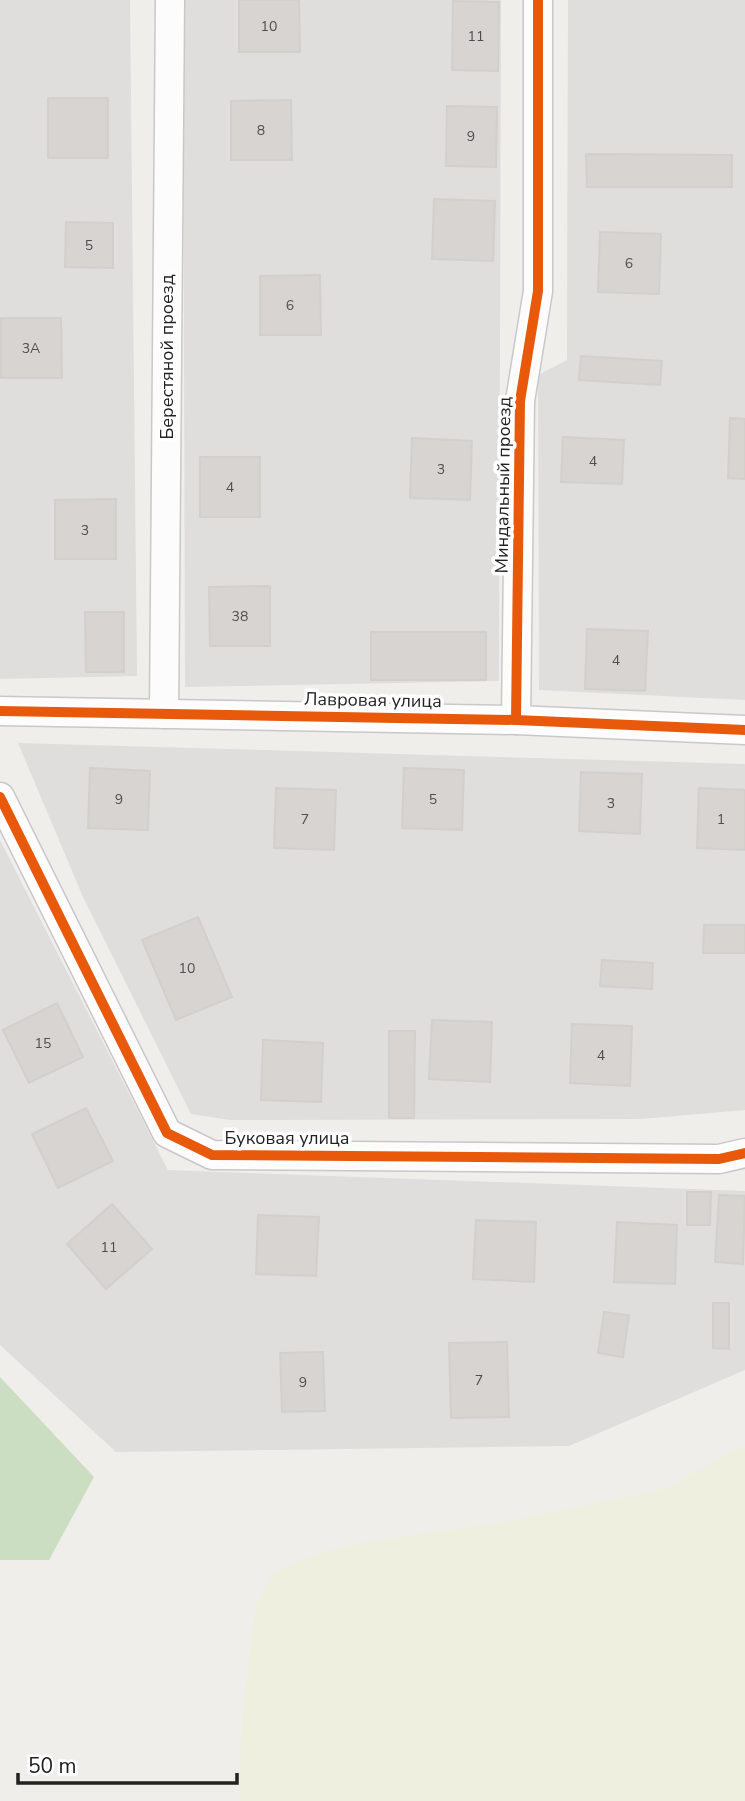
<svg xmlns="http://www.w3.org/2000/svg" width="745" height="1801" viewBox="0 0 745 1801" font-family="'Nunito Sans',sans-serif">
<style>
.residential{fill:#dfdedc}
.farmland{fill:#efefdf}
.forest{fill:#cbdec1}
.building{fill:#d7d4d2;stroke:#d3d0cc;stroke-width:2}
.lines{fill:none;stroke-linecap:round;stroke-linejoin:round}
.minor-casing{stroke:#c9c8c7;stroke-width:31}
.minor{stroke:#fdfcfc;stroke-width:28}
.cycleway-casing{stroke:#fff;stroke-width:15}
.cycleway{stroke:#e8590c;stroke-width:10}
.labels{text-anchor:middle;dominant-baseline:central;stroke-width:7;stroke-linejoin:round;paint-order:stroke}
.number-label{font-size:14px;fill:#4f4e4e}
.street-label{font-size:18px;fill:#222;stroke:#fff}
</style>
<rect width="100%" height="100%" fill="#f0eeeb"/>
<g class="residential">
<path d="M0 0H130L137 676 0 679Z"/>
<path d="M183 0H501L499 681 185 687Z"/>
<path d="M568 0H745V700L539 690 538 375 567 360Z"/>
<path d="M18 743 745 764V1110L641 1119 230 1120 191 1114 83 897Z"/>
<path d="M0 840 168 1170 745 1191V1370L569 1446 116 1452 0 1345Z"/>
</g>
<path class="farmland" d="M745 1447V1801H239L242 1713 255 1611 272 1573 322 1552 359 1543 498 1523 667 1488 735 1450Z"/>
<path class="forest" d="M0 1377 94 1477 49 1560H0Z"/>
<g class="building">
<path d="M239 0H299L300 52H239Z"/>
<path d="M453 1 499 2 498 71 452 70Z"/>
<rect x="48" y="98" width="60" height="60"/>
<path d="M291 100 292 160H231V101Z"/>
<path d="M447 106 497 107 496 167 446 166Z"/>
<path d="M586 154 732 155V187H587Z"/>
<path d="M434 199 495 201 493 261 432 259Z"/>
<path d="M66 222 113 223V268L65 267Z"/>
<path d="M600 232 661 234 659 294 598 292Z"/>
<path d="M320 275 321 335H260V276Z"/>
<path d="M1 318H61L62 378H1Z"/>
<path d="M581 356 662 361 660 385 579 380Z"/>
<path d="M730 418 745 419V479L728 478Z"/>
<path d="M563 437 624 440 622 484 561 482Z"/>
<path d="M412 438 472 441 470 500 410 498Z"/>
<rect x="200" y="457" width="60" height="60"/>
<path d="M116 499V559H55V500Z"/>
<path d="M270 586V646H210L209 587Z"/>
<path d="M85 612H124V672H86Z"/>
<path d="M587 629 648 631 645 691 585 689Z"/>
<rect x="371" y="632" width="115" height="48"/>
<path d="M90 768 150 771 148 830 88 828Z"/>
<path d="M404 768 464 770 462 830 402 828Z"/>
<path d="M581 772 642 774 640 834 579 831Z"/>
<path d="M276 788 336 790 334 850 274 848Z"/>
<path d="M699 788 745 790V850L697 848Z"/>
<path d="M198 917 232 997 176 1020 142 940Z"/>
<path d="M704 925H745V953H703Z"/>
<path d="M602 960 653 963 652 989 600 986Z"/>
<path d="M57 1003 83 1057 29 1083 3 1030Z"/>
<path d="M432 1020 492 1022 490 1082 429 1079Z"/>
<path d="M572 1024 632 1026 630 1086 570 1083Z"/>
<path d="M389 1031H415L414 1118H389Z"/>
<path d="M263 1040 323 1043 321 1102 261 1100Z"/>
<path d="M86 1108 113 1161 58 1188 32 1134Z"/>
<path d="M687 1192H711L710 1225H687Z"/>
<path d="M719 1195 745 1196 743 1264 715 1262Z"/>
<path d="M112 1204 152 1249 106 1289 67 1244Z"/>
<path d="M258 1215 319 1217 316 1276 256 1274Z"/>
<path d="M476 1220 536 1222 534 1282 473 1279Z"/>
<path d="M617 1222 677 1225 675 1284 614 1282Z"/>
<path d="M713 1303H729V1349L713 1348Z"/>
<path d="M604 1312 629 1315 623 1357 598 1353Z"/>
<path d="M507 1342 509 1417 451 1418 449 1343Z"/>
<path d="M323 1352 325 1411 282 1412 280 1353Z"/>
</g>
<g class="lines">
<g class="minor-casing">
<g id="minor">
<path d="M0 711 516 720 745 730"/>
<path d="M164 714 170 0"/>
<path d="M516 720 520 401 538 291V0"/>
<path d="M0 797 167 1133 212 1155 719 1159 745 1153"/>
</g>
</g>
<use href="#minor" class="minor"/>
<g class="cycleway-casing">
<g id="cycleway">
<path d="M0 711 516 720 745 730"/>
<path d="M516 720 520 401 538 291V0"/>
<path d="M0 797 167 1133 212 1155 719 1159 745 1153"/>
</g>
</g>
<use href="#cycleway" class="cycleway"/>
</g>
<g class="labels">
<g class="number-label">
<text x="269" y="26">10</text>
<text x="476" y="36">11</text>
<text x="261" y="130">8</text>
<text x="471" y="136">9</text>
<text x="89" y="245">5</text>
<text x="629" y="263">6</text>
<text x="290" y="305">6</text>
<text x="31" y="348">3А</text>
<text x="593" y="461">4</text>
<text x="441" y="469">3</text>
<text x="230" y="487">4</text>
<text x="85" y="530">3</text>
<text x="240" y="616">38</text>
<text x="616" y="660">4</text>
<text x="119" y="799">9</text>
<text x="433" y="799">5</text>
<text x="611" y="803">3</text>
<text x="305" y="819">7</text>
<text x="721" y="819">1</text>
<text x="187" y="968">10</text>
<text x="43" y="1043">15</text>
<text x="601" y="1055">4</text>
<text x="109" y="1247">11</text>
<text x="479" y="1380">7</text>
<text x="303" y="1382">9</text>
</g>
<g class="street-label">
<text transform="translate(167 357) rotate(-90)">Берестяной проезд</text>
<text transform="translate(503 485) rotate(-89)">Миндальный проезд</text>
<text transform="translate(373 700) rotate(1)">Лавровая улица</text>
<text x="287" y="1138">Буковая улица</text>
</g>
</g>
<path d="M18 1773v10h219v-10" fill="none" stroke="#222222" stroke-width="3.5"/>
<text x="28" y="1773" font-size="21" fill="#222222" stroke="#ffffff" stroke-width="5" paint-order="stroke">50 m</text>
</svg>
